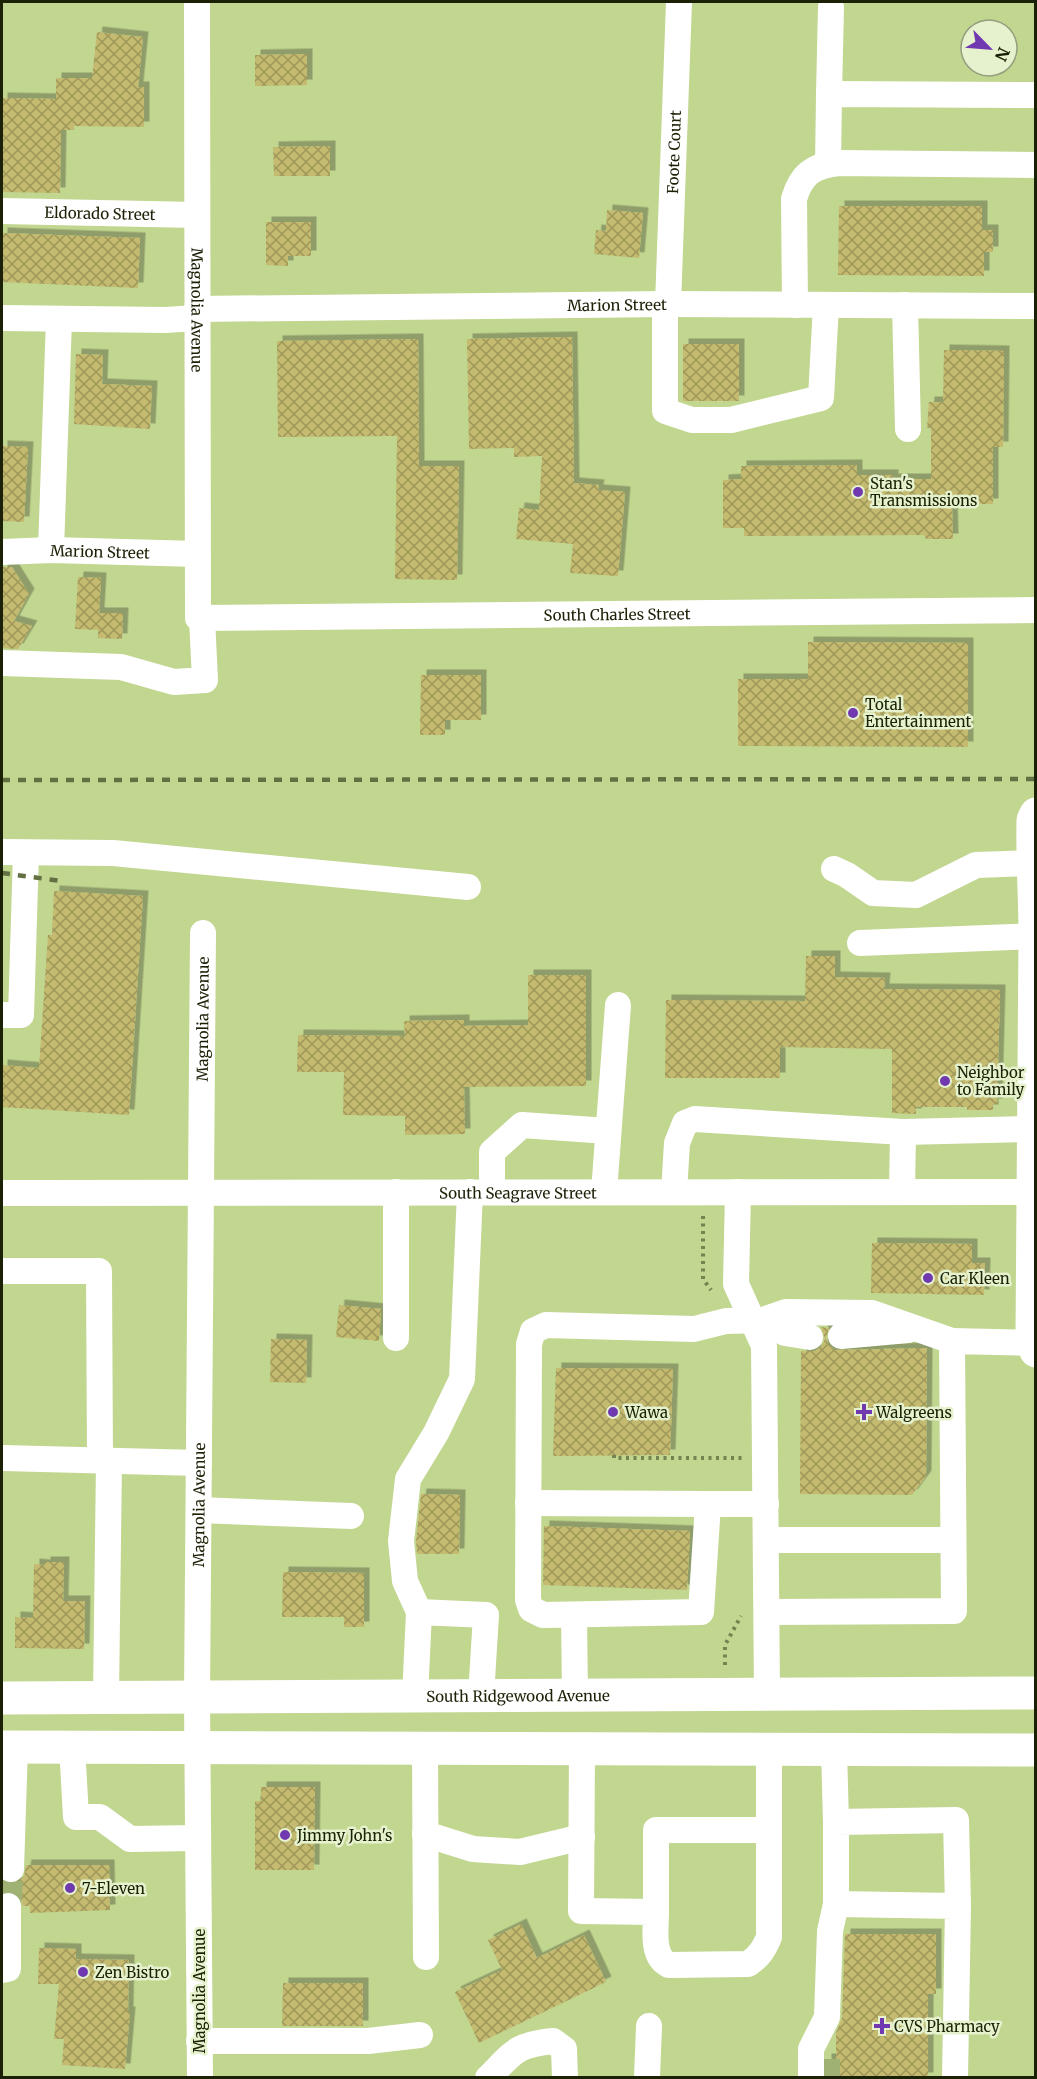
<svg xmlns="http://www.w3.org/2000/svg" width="1037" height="2079" viewBox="0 0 1037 2079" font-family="Merriweather,serif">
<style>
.building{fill:url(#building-cross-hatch);filter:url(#shadow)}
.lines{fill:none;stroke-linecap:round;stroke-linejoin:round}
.minor-tunnel{stroke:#a0b273;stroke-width:26;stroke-dasharray:26 13;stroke-linecap:butt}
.path{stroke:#748350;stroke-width:4;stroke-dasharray:3 4.5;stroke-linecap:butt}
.minor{stroke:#fff;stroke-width:26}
.major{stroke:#fff;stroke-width:33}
.rail{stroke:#637042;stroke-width:4.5;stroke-dasharray:8 8;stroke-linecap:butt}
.poi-dot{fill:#7139af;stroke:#e6f2ce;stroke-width:2}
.labels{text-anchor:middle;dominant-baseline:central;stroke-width:5;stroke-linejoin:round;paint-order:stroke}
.street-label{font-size:15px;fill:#1a2105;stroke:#e6f2ce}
.poi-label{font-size:15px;fill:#1a2105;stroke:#e6f2ce;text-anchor:start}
</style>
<defs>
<pattern id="building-cross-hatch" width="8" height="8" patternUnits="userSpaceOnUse" patternTransform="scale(1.5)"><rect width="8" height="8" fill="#c4ba70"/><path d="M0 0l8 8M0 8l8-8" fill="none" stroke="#9e975a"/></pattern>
<filter id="shadow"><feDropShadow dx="5.5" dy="-5.5" stdDeviation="0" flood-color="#0004"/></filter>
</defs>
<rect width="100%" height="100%" fill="#c1d68f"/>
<g class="building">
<path d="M97 32 143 37 138 87H144V127L74 126V130H61L60 193 2 192V98L56 99V78H92Z"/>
<path d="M307 54V85L255 86V55Z"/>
<path d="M330 146V176H274L273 147Z"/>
<path d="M839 206H982V230H993V252H984V276L838 275Z"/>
<path d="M607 210 643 213 639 258 594 254 596 230 606 231Z"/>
<path d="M266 222H311V256H288V266L266 265Z"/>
<path d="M2 233 140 238 138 288 2 282Z"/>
<path d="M572 337 574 483 599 485 598 490 625 492 618 576 570 573 573 544 516 539 519 508 539 510 542 456 514 457V448L469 449 467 339Z"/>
<path d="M418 339 419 466H459L457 580 395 579 397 436 278 437 277 341Z"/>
<rect x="683" y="344" width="56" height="57"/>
<path d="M944 350 1004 351 1003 447H993V504H952L953 539H926L924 535 744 536V528H723V480L741 479V466L857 465V475H893V479H931V428H927L929 402H943Z"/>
<path d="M76 354 103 355 102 384 152 386 150 429 74 424Z"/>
<path d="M2 446 28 447 24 522 2 521Z"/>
<path d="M2 567H12L29 594 14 621 32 626 18 649 2 648Z"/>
<path d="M78 577 101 578 99 613H123L122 639 98 638V630L75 629Z"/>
<path d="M808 642 968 643V747L738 746V679H808Z"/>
<path d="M421 675H481V720H445V735H420Z"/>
<path d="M54 891 143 896 129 1115 2 1107V1065L39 1068 48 935H52Z"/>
<path d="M806 956H835V977L885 978 884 989 1000 990 997 1104H993V1110H967V1107H916V1114L892 1113V1049L780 1047V1078H665L666 1000 805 1001Z"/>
<path d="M528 975H586V1086L464 1087 465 1134 405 1135V1116L343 1115 344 1072H297L298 1035 405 1036 404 1021 464 1020V1026L528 1025Z"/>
<path d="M872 1243 972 1244V1263H985L984 1295 871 1293Z"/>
<path d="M339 1305 381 1309 379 1341 336 1337Z"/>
<path d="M821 1327 829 1328 826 1338 829 1345 835 1350 927 1348 926 1476 912 1495 800 1494 801 1351H815L821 1347 825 1339Z"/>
<path d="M271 1339 307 1340 306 1383 270 1382Z"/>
<path d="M556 1368 673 1369 670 1455 553 1456Z"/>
<path d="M421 1494 460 1495 459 1554H417L416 1541Z"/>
<path d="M544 1526 690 1531 687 1590 543 1585Z"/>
<path d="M45 1562H64L63 1601H85L84 1649 15 1648V1617L33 1618 34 1564 45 1565Z"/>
<path d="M283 1572 364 1573V1627H344V1617H282Z"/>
<path d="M261 1787H315L314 1870H255V1801H261Z"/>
<path d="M26 1865H109L110 1910 30 1913V1906H23L21 1899 16 1893 9 1891 2 1893V1880L10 1884 19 1882 24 1876Z"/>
<path d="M521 1924 537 1958 584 1935 606 1982 479 2043 455 1992 502 1970 488 1940Z"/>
<path d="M845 1934H936V1994H928V2078H826V2059H836V2033L842 2018Z"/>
<path d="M39 1948 76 1949V1959L129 1960 128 2012H130L125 2069 62 2065 64 2039H54L59 1984H38Z"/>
<path d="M283 1983H363V2026H282Z"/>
</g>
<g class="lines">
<g class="minor-tunnel">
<path d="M8 1906 11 1869"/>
<path d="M827 2059V2078"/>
</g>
<g class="path">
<path d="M703 1216V1279L711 1290"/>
<path d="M614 1455V1458H742"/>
<path d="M725 1665V1645L741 1616"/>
</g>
<g class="minor">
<path id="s1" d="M197 2 198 618 1036 610"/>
<path d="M829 94 831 7"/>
<path d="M828 164 829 94 1036 95"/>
<path id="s2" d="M2 211 197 215"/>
<path id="s3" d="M668 304 679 2"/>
<path d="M665 305V411L692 420H731L821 398 826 305"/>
<path d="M795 305 794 199C801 175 812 166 838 163L1036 165"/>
<path d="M905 305 908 429"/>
<path id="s4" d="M197 309 668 304 1036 306"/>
<path d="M2 318 165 320 197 318"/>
<path d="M51 550 59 319"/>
<path id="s5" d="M2 552 51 550 198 554"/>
<path d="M2 663 121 667 174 682 205 680 202 618"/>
<path d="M2 852 113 853 468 887"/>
<path d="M834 869 847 875 873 893 916 895 976 865 1032 863"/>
<path d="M860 943 1035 936"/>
<path d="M2 1015H21L26 853"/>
<path d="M492 1192V1152L522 1125 608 1131"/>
<path d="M604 1192 618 1005"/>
<path d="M674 1192 677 1143 685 1123 695 1119 903 1132"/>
<path d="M738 1192 736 1284 764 1346 767 1695"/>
<path d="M902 1192 903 1132 1034 1129"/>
<path id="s6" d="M2 1193 1034 1192"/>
<path d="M2 1271H99L100 1461"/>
<path d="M763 1320 785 1333 810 1337"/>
<path d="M841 1336 908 1330"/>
<path d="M396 1338V1192"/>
<path d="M2 1458 199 1463"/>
<path d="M528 1503 708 1504"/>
<path d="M766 1504H708L701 1612 543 1615 531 1609 528 1600 529 1344 533 1331 546 1325 694 1329 726 1321 763 1320 786 1312 872 1313 952 1341"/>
<path d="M199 1510 351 1516"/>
<path d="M766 1540H953"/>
<path d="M419 1612 405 1581 401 1541 408 1479 436 1433 462 1379 470 1192"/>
<path d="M768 1612 954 1611 952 1341 1034 1343"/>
<path d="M574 1615 575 1696"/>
<path d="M415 1697 419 1612 486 1615 481 1696"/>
<path d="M106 1698 109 1461"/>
<path d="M72 1746 76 1817H100L130 1839 197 1838"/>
<path d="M425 1747 426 1957"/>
<path d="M582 1748 581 1911 656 1912C656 1929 651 1957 669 1965L748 1964C759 1957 764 1949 769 1937V1749"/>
<path d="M834 1749 836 1822"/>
<path d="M425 1834 473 1849 520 1852 582 1837"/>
<path d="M11 1869 15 1747"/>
<path d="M656 1912V1830H769"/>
<path d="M2 1970 8 1969V1906"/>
<path d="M199 2041H368L420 2035"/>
<path id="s7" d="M200 2078 197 1698 203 933"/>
<path d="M488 2078C514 2052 515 2045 553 2041L564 2049 565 2078"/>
<path d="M647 2078 649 2026"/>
<path d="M811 2078V2049L827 2017 830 1931 836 1904"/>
<path d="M955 2078 958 1906 956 1820 836 1822V1904L958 1906"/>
</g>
<g class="major">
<path d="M1036 814 1033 820C1032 859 1035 897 1035 936L1032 1332 1036 1351"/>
<path id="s8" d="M2 1698 1036 1693"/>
<path d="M2 1747 1036 1750"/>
</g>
<g class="rail">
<path d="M2 780 1036 779"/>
<path d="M2 873 61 881"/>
</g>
</g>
<g class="poi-dot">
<circle cx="858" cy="492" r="6"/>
<circle cx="853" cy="713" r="6"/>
<circle cx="945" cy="1081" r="6"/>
<circle cx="928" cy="1278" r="6"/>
<circle cx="613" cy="1412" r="6"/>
<path d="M861 1403h6v6h6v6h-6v6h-6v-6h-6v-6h6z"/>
<circle cx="285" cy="1835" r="6"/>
<circle cx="70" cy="1888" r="6"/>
<circle cx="83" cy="1972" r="6"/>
<path d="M879 2017h6v6h6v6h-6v6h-6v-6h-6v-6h6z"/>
</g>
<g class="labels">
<g class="street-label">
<text stroke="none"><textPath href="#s3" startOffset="152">Foote Court</textPath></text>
<text stroke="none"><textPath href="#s2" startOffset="98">Eldorado Street</textPath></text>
<text stroke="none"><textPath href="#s4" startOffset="420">Marion Street</textPath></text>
<text stroke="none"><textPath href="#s1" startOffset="308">Magnolia Avenue</textPath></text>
<text stroke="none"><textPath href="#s5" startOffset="98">Marion Street</textPath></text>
<text stroke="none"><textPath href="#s1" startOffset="1035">South Charles Street</textPath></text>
<text stroke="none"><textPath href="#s7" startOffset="1059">Magnolia Avenue</textPath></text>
<text stroke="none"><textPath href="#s6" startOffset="516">South Seagrave Street</textPath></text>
<text stroke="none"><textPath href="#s7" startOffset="573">Magnolia Avenue</textPath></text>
<text stroke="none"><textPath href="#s8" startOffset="516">South Ridgewood Avenue</textPath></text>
<text transform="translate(199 1991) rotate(-90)">Magnolia Avenue</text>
</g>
<g class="poi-label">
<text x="870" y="483">Stan's<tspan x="870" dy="17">Transmissions</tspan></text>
<text x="865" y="704">Total<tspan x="865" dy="17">Entertainment</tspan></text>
<text x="957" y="1072">Neighbor<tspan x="957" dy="17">to Family</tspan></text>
<text x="940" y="1278">Car Kleen</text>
<text x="625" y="1412">Wawa</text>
<text x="876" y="1412">Walgreens</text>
<text x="297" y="1835">Jimmy John's</text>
<text x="82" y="1888">7-Eleven</text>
<text x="95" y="1972">Zen Bistro</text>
<text x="894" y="2026">CVS Pharmacy</text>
</g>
</g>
<rect width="1037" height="2079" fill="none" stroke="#1a2105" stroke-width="6"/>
<g transform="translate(989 48) rotate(115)"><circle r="28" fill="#e6f2ce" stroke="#949e7e" stroke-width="1.5"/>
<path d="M0-4.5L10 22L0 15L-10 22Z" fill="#7139af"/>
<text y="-9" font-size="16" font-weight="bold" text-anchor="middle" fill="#1a2105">N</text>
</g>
</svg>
